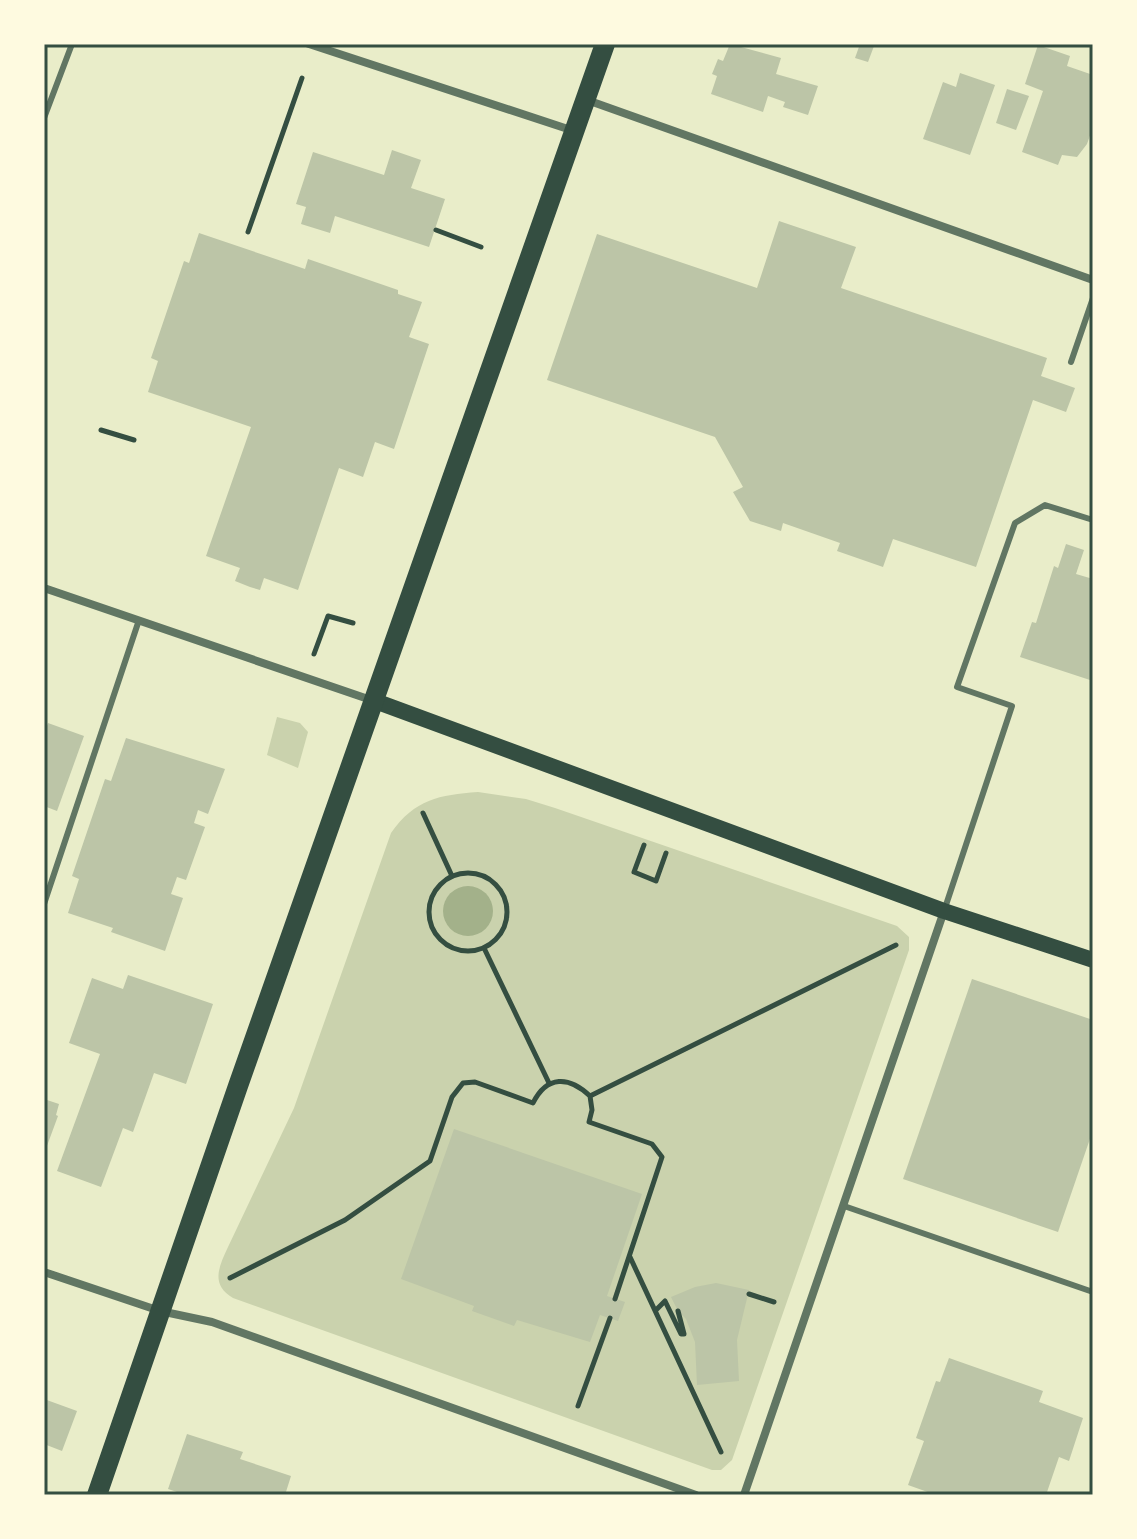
<svg xmlns="http://www.w3.org/2000/svg" width="1137" height="1539" viewBox="0 0 1137 1539" font-family="Commissioner,sans-serif">
<style>
.green{fill:#cad2ad}
.water{fill:#a3b18a}
.building{fill:#bcc5a7}
.lines{fill:none;stroke-linecap:round;stroke-linejoin:round}
.path{stroke:#344e41;stroke-width:5}
.service{stroke:#617663;stroke-width:6}
.minor{stroke:#617663;stroke-width:8}
.secondary{stroke:#344e41;stroke-width:16}
.primary{stroke:#344e41;stroke-width:20}
.neatline{fill:none;stroke:#344e41;stroke-width:3}
</style>
<rect width="100%" height="100%" fill="#e9edc9"/>
<g class="green">
<path d="M277 717 300 723 308 732 298 768 267 755Z"/>
<path d="M478 792 526 799 555 808 897 926 909 937V950L732 1460 721 1470H712L233 1298C210 1285 219 1266 228 1247L294 1108 391 833C415 799 439 795 478 792Z"/>
</g>
<circle class="water" cx="468" cy="911" r="25"/>
<g class="building">
<path d="M730 44 781 58 776 74 818 86 808 115 783 107 785 102 768 96 763 112 711 94 717 76 712 74 718 59 723 61Z"/>
<path d="M860 44 874 46 868 62 855 58Z"/>
<path d="M1038 45 1070 56 1067 66 1093 75V127L1087 144 1077 157 1062 155 1058 165 1022 152 1043 91 1025 84Z"/>
<path d="M960 73 995 85 970 155 923 139 943 82 956 87Z"/>
<path d="M1007 89 1029 96 1016 130 996 123Z"/>
<path d="M392 150 421 160 411 188 445 199 429 247 335 216 330 233 301 224 306 207 296 204 313 152 384 175Z"/>
<path d="M779 221 856 247 841 288 1047 358 1041 376 1075 388 1066 412 1033 400 976 567 893 539 883 567 837 551 840 543 783 523 781 531 750 521 733 492 743 487 715 437 547 380 597 234 757 288Z"/>
<path d="M199 233 305 269 308 259 398 290V294L422 302 409 337 429 344 394 449 375 442 363 477 339 468 298 590 264 578 260 590 250 587 235 581 240 568 206 556 251 427 148 392 158 361 151 358 184 261 189 263Z"/>
<path d="M1066 544 1084 550 1076 574 1093 579V681L1020 657 1032 622 1036 623 1054 566 1058 568Z"/>
<path d="M48 723 84 736 57 811 44 806V734Z"/>
<path d="M126 738 225 769 208 814 198 810 194 823 205 827 186 880 177 877 171 894 183 898 165 951 111 932 113 928 68 913 79 879 72 876 105 779 111 781Z"/>
<path d="M128 975 213 1004 186 1084 154 1073 133 1132 123 1128 101 1187 57 1171 100 1054 69 1043 92 978 123 989Z"/>
<path d="M972 979 1093 1020V1130L1058 1232 903 1179Z"/>
<path d="M44 1099 59 1104 56 1115 58 1116 44 1154Z"/>
<path d="M454 1129 642 1194 607 1296 625 1302 618 1321 600 1315 590 1342 517 1320 514 1326 472 1311 474 1306 401 1279Z"/>
<path d="M716 1283 749 1290 737 1340 739 1381 697 1385 695 1342 686 1319 678 1311 671 1297 695 1287Z"/>
<path d="M949 1358 1043 1391 1039 1402 1083 1418 1069 1461 1059 1457 1046 1495H936L908 1485 924 1441 916 1438 936 1381 940 1382Z"/>
<path d="M44 1399 77 1411 62 1451 44 1444Z"/>
<path d="M187 1434 243 1452 240 1459 291 1476 285 1495H186L168 1489Z"/>
</g>
<g class="lines">
<g class="path">
<path d="M436 230 481 247"/>
<path d="M248 232 302 78"/>
<path d="M101 430 134 440"/>
<path d="M314 654 328 616 353 623"/>
<path d="M423 813 452 876"/>
<path d="M644 845 634 872 656 881 666 853"/>
<circle cx="468" cy="912" r="39"/>
<path d="M484 948 549 1083"/>
<path d="M590 1096 896 945"/>
<path d="M630 1257 721 1452"/>
<path d="M230 1278 345 1220 430 1161 452 1097 463 1083 475 1082 533 1103C547 1075 569 1076 590 1096L592 1110 589 1122 652 1144 662 1157 615 1299"/>
<path d="M749 1294 774 1302"/>
<path d="M656 1310 665 1301 681 1334H684L678 1311"/>
<path d="M578 1406 610 1318"/>
</g>
<g class="service">
<path d="M44 118 72 44"/>
<path d="M1071 362 1093 298"/>
<path d="M44 904 139 620"/>
<path d="M944 911 1012 706 957 687 1015 523 1045 505 1093 520"/>
<path d="M844 1206 1093 1292"/>
</g>
<g class="minor">
<path d="M309 44 574 131"/>
<path d="M587 100 1093 280"/>
<path d="M44 588 374 701"/>
<path d="M44 1272 160 1311 212 1322 696 1495"/>
<path d="M744 1495 944 911"/>
</g>
<path class="secondary" d="M375 701 944 911 1093 960"/>
<path class="primary" d="M97 1495 238 1086 605 44"/>
</g>
<rect width="1137" height="1539" fill="none" stroke="#fefae0" stroke-width="92"/>
<rect x="46" y="46" width="1045" height="1447" class="neatline"/>
</svg>
